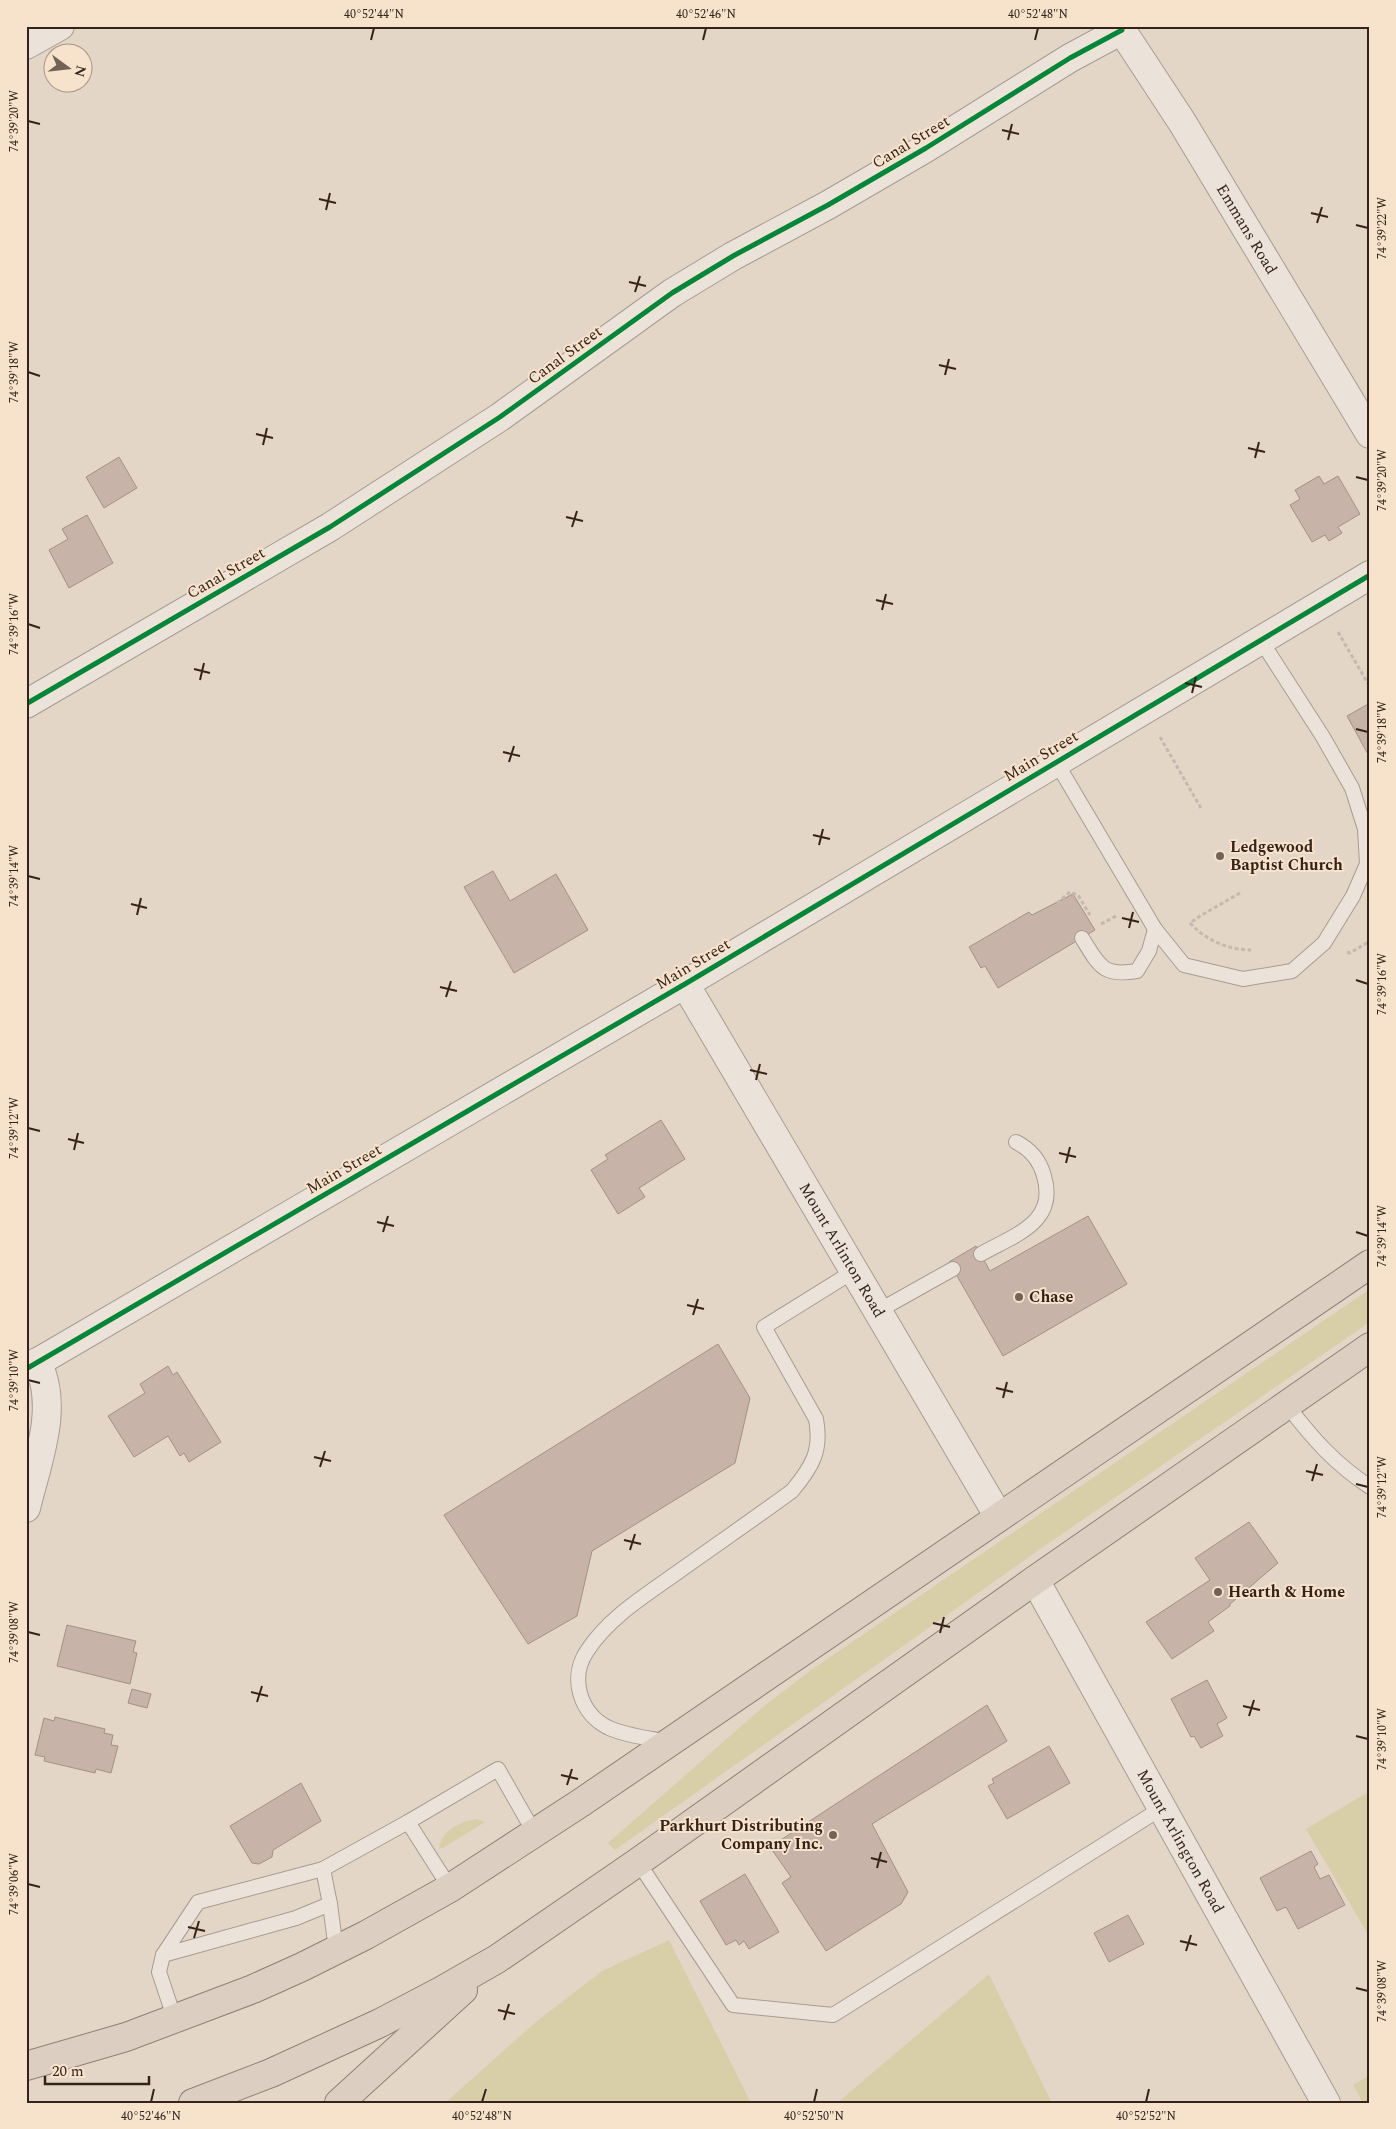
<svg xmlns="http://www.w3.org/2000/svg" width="1396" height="2129" viewBox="0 0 1396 2129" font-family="Spectral,serif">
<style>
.green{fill:#d8cfa8}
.building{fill:#c7b3a8;stroke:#a39187}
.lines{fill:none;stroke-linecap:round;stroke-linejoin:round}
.service-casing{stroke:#a89b91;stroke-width:16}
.minor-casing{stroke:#a89b91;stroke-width:30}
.tertiary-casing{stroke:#a89b91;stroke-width:30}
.trunk-casing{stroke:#8d8178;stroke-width:30}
.path{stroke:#c3b9b0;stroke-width:3;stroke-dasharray:4 2.5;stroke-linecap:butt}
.service{stroke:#ebe3d9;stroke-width:14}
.minor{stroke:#ebe3d9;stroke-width:28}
.tertiary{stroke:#ebe3d9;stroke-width:28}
.trunk{stroke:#dccec1;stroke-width:28}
.cycleway-casing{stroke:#f7e2cb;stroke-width:8}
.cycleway{stroke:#00873e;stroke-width:5}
.ticks{fill:none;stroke:#35231a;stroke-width:2}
.poi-dot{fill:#726257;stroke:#f7e2cb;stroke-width:2}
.labels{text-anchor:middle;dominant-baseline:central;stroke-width:4;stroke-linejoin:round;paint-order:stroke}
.street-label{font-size:16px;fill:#35231a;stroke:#f7e2cb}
.poi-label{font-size:16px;font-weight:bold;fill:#35231a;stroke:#f7e2cb;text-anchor:start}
.neatline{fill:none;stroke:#35231a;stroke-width:2}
.ticks-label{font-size:12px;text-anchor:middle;fill:#35231a}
</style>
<rect width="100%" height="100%" fill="#e4d6c7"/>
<g class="green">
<path d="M1370 1289V1322L1036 1552 615 1850 608 1843 763 1707 811 1670Z"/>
<path d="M1370 1791V1938L1306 1829Z"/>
<path d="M477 1819 485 1822 443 1848 439 1849C440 1831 461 1821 477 1819Z"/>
<path d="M669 1940 751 2103H445L537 2021 602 1971Z"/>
<path d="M989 1974 1052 2103H837Z"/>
<path d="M1370 2075V2103H1363L1353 2085Z"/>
</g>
<g class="building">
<path d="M119 457 137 488 104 508 86 477Z"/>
<path d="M1319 476 1324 484 1338 476 1360 514 1338 527 1342 533 1329 541 1325 535 1312 542 1290 505 1300 499 1295 490Z"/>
<path d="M87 515 113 563 69 588 49 550 68 539 62 529Z"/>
<path d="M1370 703V758L1347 716Z"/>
<path d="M493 871 510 901 556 874 588 930 514 973 464 887Z"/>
<path d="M1073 894 1095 930 998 988 985 966 981 968 969 947 1029 912 1032 915Z"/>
<path d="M661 1120 685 1159 639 1188 645 1197 618 1214 591 1170 608 1159 605 1155Z"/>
<path d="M1088 1216 1127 1284 1003 1356 949 1262 976 1246 990 1271Z"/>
<path d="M718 1344 750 1398 735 1463 592 1551 577 1616 528 1644 444 1515Z"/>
<path d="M168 1366 173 1375 177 1372 221 1442 189 1462 184 1453 180 1456 168 1436 134 1457 108 1416 145 1393 140 1384Z"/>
<path d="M1249 1522 1278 1563 1230 1604V1606L1208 1622 1214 1631 1172 1659 1146 1622 1210 1580 1195 1558Z"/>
<path d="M67 1625 136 1641 133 1652 137 1653 130 1684 57 1666Z"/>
<path d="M1207 1680 1227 1718 1217 1724 1223 1736 1201 1748 1194 1736 1191 1737 1171 1699Z"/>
<path d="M132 1689 151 1694 147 1708 128 1703Z"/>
<path d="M987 1705 1007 1741 872 1824 908 1892 901 1904 826 1951 782 1883 791 1877 770 1847Z"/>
<path d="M55 1717 105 1729 104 1733 113 1735 111 1745 118 1746 111 1773 96 1769 95 1773 44 1761 45 1757 35 1755 44 1718 54 1721Z"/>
<path d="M1049 1746 1070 1783 1007 1819 988 1786 994 1783 992 1779Z"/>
<path d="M301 1783 321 1821 273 1850 272 1857 259 1864 252 1863 230 1826Z"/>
<path d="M1311 1851 1318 1864 1314 1867 1320 1879 1329 1875 1345 1905 1298 1929 1286 1907 1277 1911 1260 1878Z"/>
<path d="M745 1874 779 1932 749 1949 744 1941 739 1945 736 1940 726 1945 700 1901Z"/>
<path d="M1128 1915 1144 1944 1109 1962 1094 1933Z"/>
</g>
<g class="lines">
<g class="service-casing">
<g id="service">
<path d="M1056 762 1155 929 1184 965 1243 979 1292 971 1324 943 1353 896 1367 864 1365 829 1352 788 1323 737 1260 639"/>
<path d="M1082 938C1099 965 1102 977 1137 971L1149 951 1155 929"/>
<path d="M981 1254C1014 1235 1058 1223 1044 1176 1040 1161 1030 1149 1016 1142"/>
<path d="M878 1311 953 1269"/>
<path d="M1287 1405C1312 1438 1335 1464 1370 1487"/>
<path d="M668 1742C649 1738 627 1736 609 1728 580 1714 569 1678 587 1651 609 1617 646 1595 678 1572 716 1545 755 1518 792 1491 812 1467 822 1451 816 1419L764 1327 854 1271"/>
<path d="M408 1822 450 1888"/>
<path d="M638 1862 733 2005 833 2015 1162 1808"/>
<path d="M323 1869 408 1822 498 1769 535 1834"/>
<path d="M163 1955 296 1918 330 1904"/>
<path d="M175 2020 159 1972 163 1955 198 1902 323 1869 330 1904 336 1950"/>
</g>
</g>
<g class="minor-casing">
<g id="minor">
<path d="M26 45 60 26"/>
<path d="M26 704 330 527 500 417 672 293 733 256 828 205 926 148 1070 58 1122 30"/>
<path d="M26 1508C37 1462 60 1407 37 1362"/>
</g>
</g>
<g class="tertiary-casing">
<g id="tertiary">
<path id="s1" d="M1119 26 1182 122 1370 434"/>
<path id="s2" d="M685 984 999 1517"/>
<path d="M26 1369 685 984 1370 575"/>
<path id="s3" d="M1035 1580 1326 2103"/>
</g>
</g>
<g class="trunk-casing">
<g id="trunk">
<path d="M26 2066 126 2037 253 1989 302 1967 366 1935 450 1888 582 1802 1370 1264"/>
<path d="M193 2103 271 2073 380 2023 441 1991 497 1959 638 1862 1035 1580 1370 1347"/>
<path d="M339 2103 463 1990"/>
</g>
</g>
<g class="path">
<path d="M1338 632 1370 687"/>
<path d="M1160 737 1202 810"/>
<path d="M1240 893 1200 916 1190 923C1205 940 1229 950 1251 950"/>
<path d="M1057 903 1070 892 1078 895 1090 915"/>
<path d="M1101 924 1118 915"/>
<path d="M1347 952 1350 953 1370 941"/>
</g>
<use href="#service" class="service"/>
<use href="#minor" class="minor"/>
<use href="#tertiary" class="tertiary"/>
<use href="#trunk" class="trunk"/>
<g class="cycleway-casing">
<g id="cycleway">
<path d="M26 704 330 527 500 417 672 293 733 256 828 205 926 148 1070 58 1122 30"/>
<path d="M26 1369 685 984 1370 575"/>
</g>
</g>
<use href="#cycleway" class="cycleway"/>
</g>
<path class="ticks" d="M371 40 374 28M703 40 706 28M1035 40 1038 28M28 121 40 124M1002 130 1019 134M1008 140 1012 124M319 199 336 203M326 210 330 193M1311 213 1328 217M1317 223 1322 207M1356 225 1368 228M629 282 646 286M635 292 640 276M939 365 956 369M28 372 40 376M945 375 949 359M256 434 273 438M263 445 267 428M1248 448 1265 452M1255 458 1259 442M1356 477 1368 480M566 517 583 521M572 527 577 511M876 600 893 604M882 610 886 594M28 624 40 628M194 669 210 673M200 680 204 663M1185 683 1202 687M1192 693 1196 677M1356 729 1368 732M503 752 520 756M509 762 514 746M813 835 830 839M819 845 823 829M28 876 40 879M131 904 147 908M137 915 141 898M1122 918 1139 922M1129 928 1133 912M1356 980 1368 984M440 987 457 991M446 997 451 981M750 1070 767 1074M756 1080 760 1064M28 1128 40 1131M68 1139 84 1143M74 1150 78 1133M1059 1153 1076 1157M1066 1163 1070 1147M377 1222 394 1226M383 1232 388 1216M1356 1232 1368 1236M687 1305 704 1309M693 1315 698 1299M28 1380 40 1383M996 1388 1013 1392M1003 1398 1007 1382M314 1457 331 1461M320 1467 325 1451M1306 1471 1323 1475M1312 1481 1317 1464M1356 1484 1368 1487M624 1540 641 1544M630 1550 635 1534M933 1623 950 1627M28 1632 40 1635M940 1633 944 1617M251 1692 268 1696M257 1702 262 1686M1243 1706 1260 1710M1249 1716 1254 1700M1356 1736 1368 1739M561 1775 578 1779M567 1785 572 1769M871 1858 887 1862M877 1868 881 1852M28 1884 40 1887M188 1927 205 1931M194 1938 199 1921M1180 1941 1197 1945M1186 1951 1191 1935M1356 1988 1368 1991M498 2010 515 2014M504 2020 509 2004M151 2102 154 2089M482 2102 486 2089M814 2102 817 2089M1146 2102 1149 2089"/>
<g class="poi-dot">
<circle cx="1220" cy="856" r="5"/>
<circle cx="1019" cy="1297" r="5"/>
<circle cx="1218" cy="1592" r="5"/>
<circle cx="833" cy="1835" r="5"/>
</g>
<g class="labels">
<g class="street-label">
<text transform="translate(911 142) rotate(-31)">Canal Street</text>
<text stroke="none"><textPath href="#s1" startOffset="240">Emmans Road</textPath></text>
<text transform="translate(565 355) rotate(-36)">Canal Street</text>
<text transform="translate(226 573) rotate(-30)">Canal Street</text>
<text transform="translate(1041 756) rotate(-31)">Main Street</text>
<text transform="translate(693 964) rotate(-31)">Main Street</text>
<text transform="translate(344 1169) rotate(-30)">Main Street</text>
<text stroke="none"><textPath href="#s2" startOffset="309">Mount Arlinton Road</textPath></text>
<text stroke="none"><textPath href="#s3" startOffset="299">Mount Arlington Road</textPath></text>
</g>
<g class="poi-label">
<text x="1230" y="847">Ledgewood<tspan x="1230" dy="18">Baptist Church</tspan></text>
<text x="1029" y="1297">Chase</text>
<text x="1228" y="1592">Hearth &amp; Home</text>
<text x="823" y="1826" text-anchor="end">Parkhurt Distributing<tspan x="823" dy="18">Company Inc.</tspan></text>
</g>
</g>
<rect width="1396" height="2129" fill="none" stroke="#f7e2cb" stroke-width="55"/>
<g transform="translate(68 68) rotate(105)"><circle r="24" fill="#f7e2cb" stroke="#a99684"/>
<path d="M0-4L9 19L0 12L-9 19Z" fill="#726257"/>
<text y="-8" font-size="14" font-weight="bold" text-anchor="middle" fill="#35231a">N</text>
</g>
<path d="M45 2076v8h104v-8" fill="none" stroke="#35231a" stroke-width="2.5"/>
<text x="52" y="2076" font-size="15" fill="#35231a" stroke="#f7e2cb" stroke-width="4" paint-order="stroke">20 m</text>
<rect x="28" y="28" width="1340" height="2074" class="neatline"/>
<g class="ticks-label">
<text x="374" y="18">40°52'44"N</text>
<text x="706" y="18">40°52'46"N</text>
<text x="1038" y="18">40°52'48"N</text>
<text transform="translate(14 121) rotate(-90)" y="4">74°39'20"W</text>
<text transform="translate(1382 228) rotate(-90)" y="4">74°39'22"W</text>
<text transform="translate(14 372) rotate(-90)" y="4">74°39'18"W</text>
<text transform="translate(1382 480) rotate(-90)" y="4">74°39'20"W</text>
<text transform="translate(14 624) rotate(-90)" y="4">74°39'16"W</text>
<text transform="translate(1382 732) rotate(-90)" y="4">74°39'18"W</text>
<text transform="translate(14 876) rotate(-90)" y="4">74°39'14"W</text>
<text transform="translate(1382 984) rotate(-90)" y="4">74°39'16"W</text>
<text transform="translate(14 1128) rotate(-90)" y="4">74°39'12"W</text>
<text transform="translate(1382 1236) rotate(-90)" y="4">74°39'14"W</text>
<text transform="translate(14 1380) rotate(-90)" y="4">74°39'10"W</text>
<text transform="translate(1382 1487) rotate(-90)" y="4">74°39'12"W</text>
<text transform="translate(14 1632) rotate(-90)" y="4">74°39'08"W</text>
<text transform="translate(1382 1739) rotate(-90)" y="4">74°39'10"W</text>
<text transform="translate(14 1884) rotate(-90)" y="4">74°39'06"W</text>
<text transform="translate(1382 1991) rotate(-90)" y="4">74°39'08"W</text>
<text x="151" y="2120">40°52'46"N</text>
<text x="482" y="2120">40°52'48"N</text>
<text x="814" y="2120">40°52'50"N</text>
<text x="1146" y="2120">40°52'52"N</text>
</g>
</svg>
